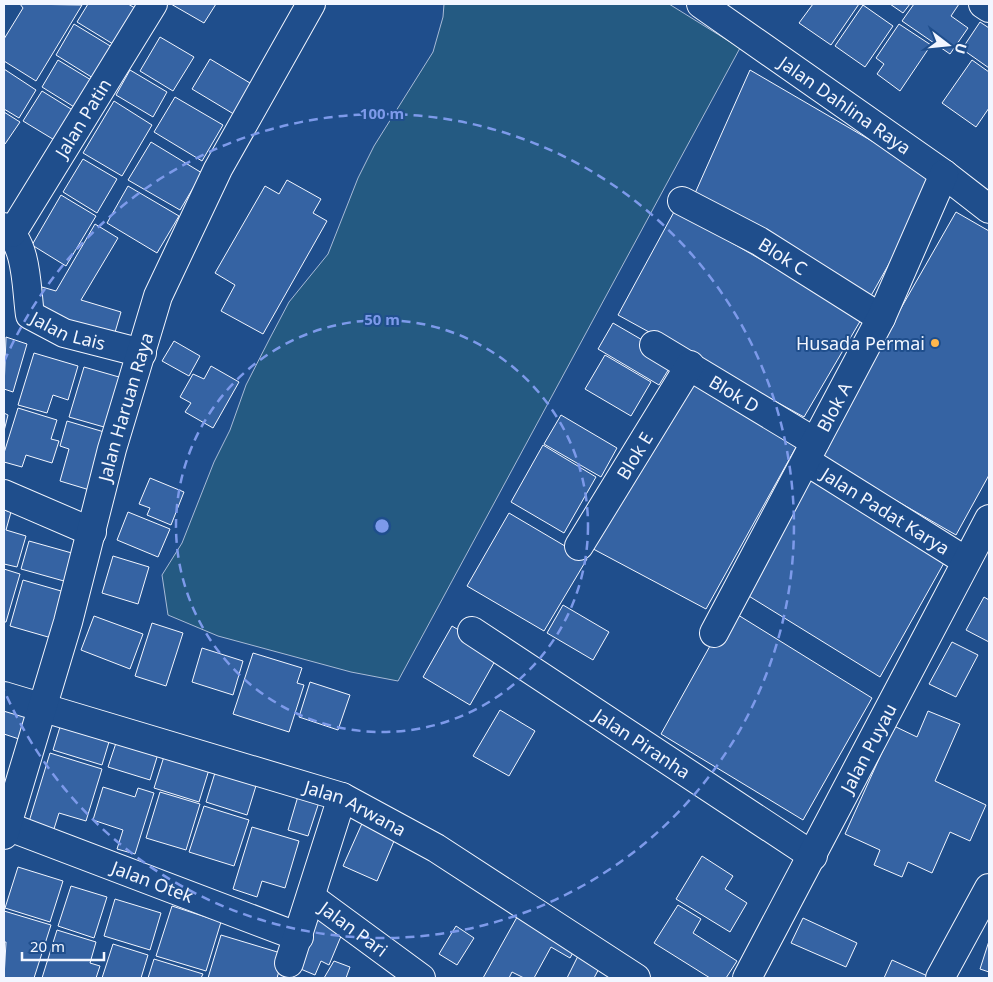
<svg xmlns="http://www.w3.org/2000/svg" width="993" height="982" viewBox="0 0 993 982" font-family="'Noto Sans',sans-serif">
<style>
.green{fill:#245a82;stroke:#a8bbd7}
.building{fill:#3563a3;stroke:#f2f6ff}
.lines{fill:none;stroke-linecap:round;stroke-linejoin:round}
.minor-casing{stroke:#f2f6ff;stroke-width:30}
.minor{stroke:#1f4e8c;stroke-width:28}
.ring{fill:none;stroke:#7d9aea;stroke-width:2.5;stroke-dasharray:9 6}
.poi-dot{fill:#ffb74d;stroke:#1f4e8c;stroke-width:2}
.labels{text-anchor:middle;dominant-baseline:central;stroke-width:4;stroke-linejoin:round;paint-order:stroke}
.street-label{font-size:18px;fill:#f2f6ff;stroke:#1f4e8c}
.poi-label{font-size:18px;fill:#f2f6ff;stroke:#1f4e8c;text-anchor:end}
.centre{fill:#7d9aea;stroke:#1f4e8c;stroke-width:2.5}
.ring-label{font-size:15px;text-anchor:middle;font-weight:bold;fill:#7d9aea;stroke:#1f4e8c;stroke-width:4;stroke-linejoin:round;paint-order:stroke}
</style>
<rect width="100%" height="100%" fill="#1f4e8c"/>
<path class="green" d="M444 4H669L740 48 398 681 351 672 218 636 168 615 162 575 182 543 214 462 230 430 246 385 270 338 289 302 328 254 358 178 374 146 433 52 443 17Z"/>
<g class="building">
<path d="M20 4 82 5 36 81 4 61V39L23 8Z"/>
<path d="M88 4H128L135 8 113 44 77 22Z"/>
<path d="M171 4H216L204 23Z"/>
<path d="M813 4H859L831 45 799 23Z"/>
<path d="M890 4H910L903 13Z"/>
<path d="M914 4H959L951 16 968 28 950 54 902 21Z"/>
<path d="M863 5 893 26 865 67 835 46Z"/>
<path d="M980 22 989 28V68L962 49Z"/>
<path d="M74 24 112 47 93 78 56 55Z"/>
<path d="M899 24 931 45 900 91 877 74 884 64 876 58Z"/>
<path d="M160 37 194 57 173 91 140 71Z"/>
<path d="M210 59 255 86 237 116 192 89Z"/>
<path d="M58 60 96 83 79 110 42 87Z"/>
<path d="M972 60 989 72V108L976 127 942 103Z"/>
<path d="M4 69 36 90 19 118 4 109Z"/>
<path d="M130 70 167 92 153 117 116 95Z"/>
<path d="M750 70 937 179 868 301 692 200Z"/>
<path d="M42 91 79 114 61 144 23 121Z"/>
<path d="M175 97 223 125 202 161 154 132Z"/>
<path d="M114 101 152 125 122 176 83 153Z"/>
<path d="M4 112 20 122 5 144 4 143Z"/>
<path d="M151 142 202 173 180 210 128 180Z"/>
<path d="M83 159 117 179 97 213 63 192Z"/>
<path d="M287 180 321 199 313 213 327 221 263 334 221 311 235 285 215 273 265 186 279 194Z"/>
<path d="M128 186 179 216 157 253 107 223Z"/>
<path d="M61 195 96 216 66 266 32 245Z"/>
<path d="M675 210 862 318 804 417 618 315Z"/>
<path d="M956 212 989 231V475L956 535 817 455Z"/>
<path d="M95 224 118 238 81 300 121 312 113 339 33 314 42 287 56 291Z"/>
<path d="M613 323 675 359 659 385 598 349Z"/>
<path d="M6 337 27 344 13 392 4 389Z"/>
<path d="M174 341 200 356 189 376 162 361Z"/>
<path d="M34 353 78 366 68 400 53 395 47 413 18 405Z"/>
<path d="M605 355 651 382 631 416 585 389Z"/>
<path d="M211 366 239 382 213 428 185 412 191 403 180 397 193 374 204 379Z"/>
<path d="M84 367 126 379 111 429 69 417Z"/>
<path d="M684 377 800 440 706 609 582 543Z"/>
<path d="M18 408 57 420 51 439 59 441 52 463 26 455 22 467 4 462V453Z"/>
<path d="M4 413 8 415 4 431Z"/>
<path d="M561 415 617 448 601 477 544 444Z"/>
<path d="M67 421 111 434 93 491 60 481 69 449 60 446Z"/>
<path d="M543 445 596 477 564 533 511 502Z"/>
<path d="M807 466 949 554 880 677 739 590Z"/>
<path d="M150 478 184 492 171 525 147 515 150 508 139 504Z"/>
<path d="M4 510 11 512 6 530 26 536 17 567 4 564Z"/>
<path d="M128 512 170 529 158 557 117 540Z"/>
<path d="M509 513 587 559 544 631 467 586Z"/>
<path d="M29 541 79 555 71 583 21 569Z"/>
<path d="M113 556 149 567 138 604 102 593Z"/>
<path d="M4 569 20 574 6 622H4Z"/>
<path d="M23 580 68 593 55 639 10 626Z"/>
<path d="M984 597 989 600V642L966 630Z"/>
<path d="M563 605 609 632 593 660 547 633Z"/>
<path d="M730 610 872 698 803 820 661 734Z"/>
<path d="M94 616 143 634 130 669 81 650Z"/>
<path d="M152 623 183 633 166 686 135 676Z"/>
<path d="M452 626 499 654 470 705 423 677Z"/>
<path d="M952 642 978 655 956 697 929 684Z"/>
<path d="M202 648 243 661 233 695 192 682Z"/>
<path d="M253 653 302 668 297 683 304 685 289 732 233 714Z"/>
<path d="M310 682 350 695 338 730 299 717Z"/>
<path d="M4 699 32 707 22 740 4 734Z"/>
<path d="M500 710 535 731 509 776 473 756Z"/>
<path d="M928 711 960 724 935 781 986 805 970 841 950 832 932 873 908 862 902 877 874 865 880 850 845 834 894 726 917 737Z"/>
<path d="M63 717 112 732 102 765 53 750Z"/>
<path d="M120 731 161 744 150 780 108 767Z"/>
<path d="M167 747 212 760 199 802 154 788Z"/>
<path d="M50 753 102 769 86 821 59 813 53 832 28 825Z"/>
<path d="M218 763 259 776 247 815 206 802Z"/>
<path d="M301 786 322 793 308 836 288 830Z"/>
<path d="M103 787 135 797 138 788 154 793 135 854 117 849 123 830 93 820Z"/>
<path d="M160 792 200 804 186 850 146 838Z"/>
<path d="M204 806 249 820 234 866 189 852Z"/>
<path d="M364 819 397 834 377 881 343 866Z"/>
<path d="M252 827 299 841 285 888 262 881 257 897 233 889Z"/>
<path d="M702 856 733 876 725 889 747 903 730 932 676 899Z"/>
<path d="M18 867 63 881 50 922 5 908Z"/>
<path d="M71 886 107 897 94 938 58 926Z"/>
<path d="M115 899 161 913 150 950 104 936Z"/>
<path d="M678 905 701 919 693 933 737 961 726 978H710L654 943Z"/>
<path d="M172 906 221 922 206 971 156 956Z"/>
<path d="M315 908 344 929 329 965 321 961 315 975 291 965Z"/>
<path d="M521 910 579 942 570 958 551 947 534 978H524L512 972 509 978H483Z"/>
<path d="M4 911 51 925 34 978H4L6 942H4Z"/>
<path d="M803 918 857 943 846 967 791 943Z"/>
<path d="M456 926 474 938 457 965 439 954Z"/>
<path d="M57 930 96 942 90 963 100 966 96 978H42Z"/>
<path d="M221 935 284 954 277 978H208Z"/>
<path d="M989 941V972L980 969Z"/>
<path d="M113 944 148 955 141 978H102Z"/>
<path d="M581 950 603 961 594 978H567Z"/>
<path d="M154 959 203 974 201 978H148Z"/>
<path d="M892 960 932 978H884Z"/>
<path d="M334 961 350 967 346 978H324Z"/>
</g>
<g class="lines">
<g class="minor-casing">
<g id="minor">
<path id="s1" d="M701 4 944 174 989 209"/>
<path d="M983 4 989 8"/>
<path id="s2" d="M682 201 759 241 881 318"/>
<path id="s3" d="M4 227C28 244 26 288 30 315L64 333 142 353"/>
<path id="s4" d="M12 233 153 4"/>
<path id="s5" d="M654 345 815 442"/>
<path id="s6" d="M806 461 966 561"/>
<path d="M4 494 92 532"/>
<path id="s7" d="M579 546 690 365"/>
<path id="s8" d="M472 631 813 856"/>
<path id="s9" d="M714 633 881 318 944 174"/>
<path id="s10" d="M4 696 342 797 436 848 636 978"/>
<path id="s11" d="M4 825 299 937"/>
<path id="s12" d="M4 835 68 622 112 449 158 296 218 169 311 4"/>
<path id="s13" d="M312 898 421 978"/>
<path d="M289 963 342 797"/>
<path id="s14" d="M747 978 989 519"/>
<path d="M940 978 989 888"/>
</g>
</g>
<use href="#minor" class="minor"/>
</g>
<g class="ring">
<circle cx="382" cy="526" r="206"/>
<path d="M4 362A412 412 0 1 1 4 690"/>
</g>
<circle class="poi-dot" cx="935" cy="343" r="5"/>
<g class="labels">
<g class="street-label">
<text stroke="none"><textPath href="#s1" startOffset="176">Jalan Dahlina Raya</textPath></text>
<text stroke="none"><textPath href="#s4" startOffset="135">Jalan Patin</textPath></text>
<text stroke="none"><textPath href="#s2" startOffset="115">Blok C</textPath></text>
<text stroke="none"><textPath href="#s3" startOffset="136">Jalan Lais</textPath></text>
<text stroke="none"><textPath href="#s5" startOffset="94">Blok D</textPath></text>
<text stroke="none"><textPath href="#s9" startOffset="256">Blok A</textPath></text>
<text stroke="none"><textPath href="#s12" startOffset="445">Jalan Haruan Raya</textPath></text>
<text stroke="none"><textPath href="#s7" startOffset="106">Blok E</textPath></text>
<text stroke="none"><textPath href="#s6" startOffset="94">Jalan Padat Karya</textPath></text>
<text stroke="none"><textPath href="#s8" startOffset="204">Jalan Piranha</textPath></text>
<text stroke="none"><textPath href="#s14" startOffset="260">Jalan Puyau</textPath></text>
<text stroke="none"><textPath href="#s10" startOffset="369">Jalan Arwana</textPath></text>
<text stroke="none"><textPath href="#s11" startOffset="159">Jalan Otek</textPath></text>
<text stroke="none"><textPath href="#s13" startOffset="52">Jalan Pari</textPath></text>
</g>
<g class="poi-label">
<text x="925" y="343">Husada Permai</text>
</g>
</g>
<circle cx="382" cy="526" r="8" class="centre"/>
<g class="ring-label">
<text x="382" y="119">100 m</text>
<text x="382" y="325">50 m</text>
</g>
<rect width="993" height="982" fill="none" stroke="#f2f6ff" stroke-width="10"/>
<g transform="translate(948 45) rotate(106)" stroke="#1f4e8c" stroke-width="4" paint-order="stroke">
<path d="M0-4L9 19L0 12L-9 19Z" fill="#f2f6ff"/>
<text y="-8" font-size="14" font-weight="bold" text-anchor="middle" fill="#f2f6ff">U</text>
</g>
<path d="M22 952v8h82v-8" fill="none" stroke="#f2f6ff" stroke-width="2.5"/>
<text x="30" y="952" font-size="15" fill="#f2f6ff" stroke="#1f4e8c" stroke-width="4" paint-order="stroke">20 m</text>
</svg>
